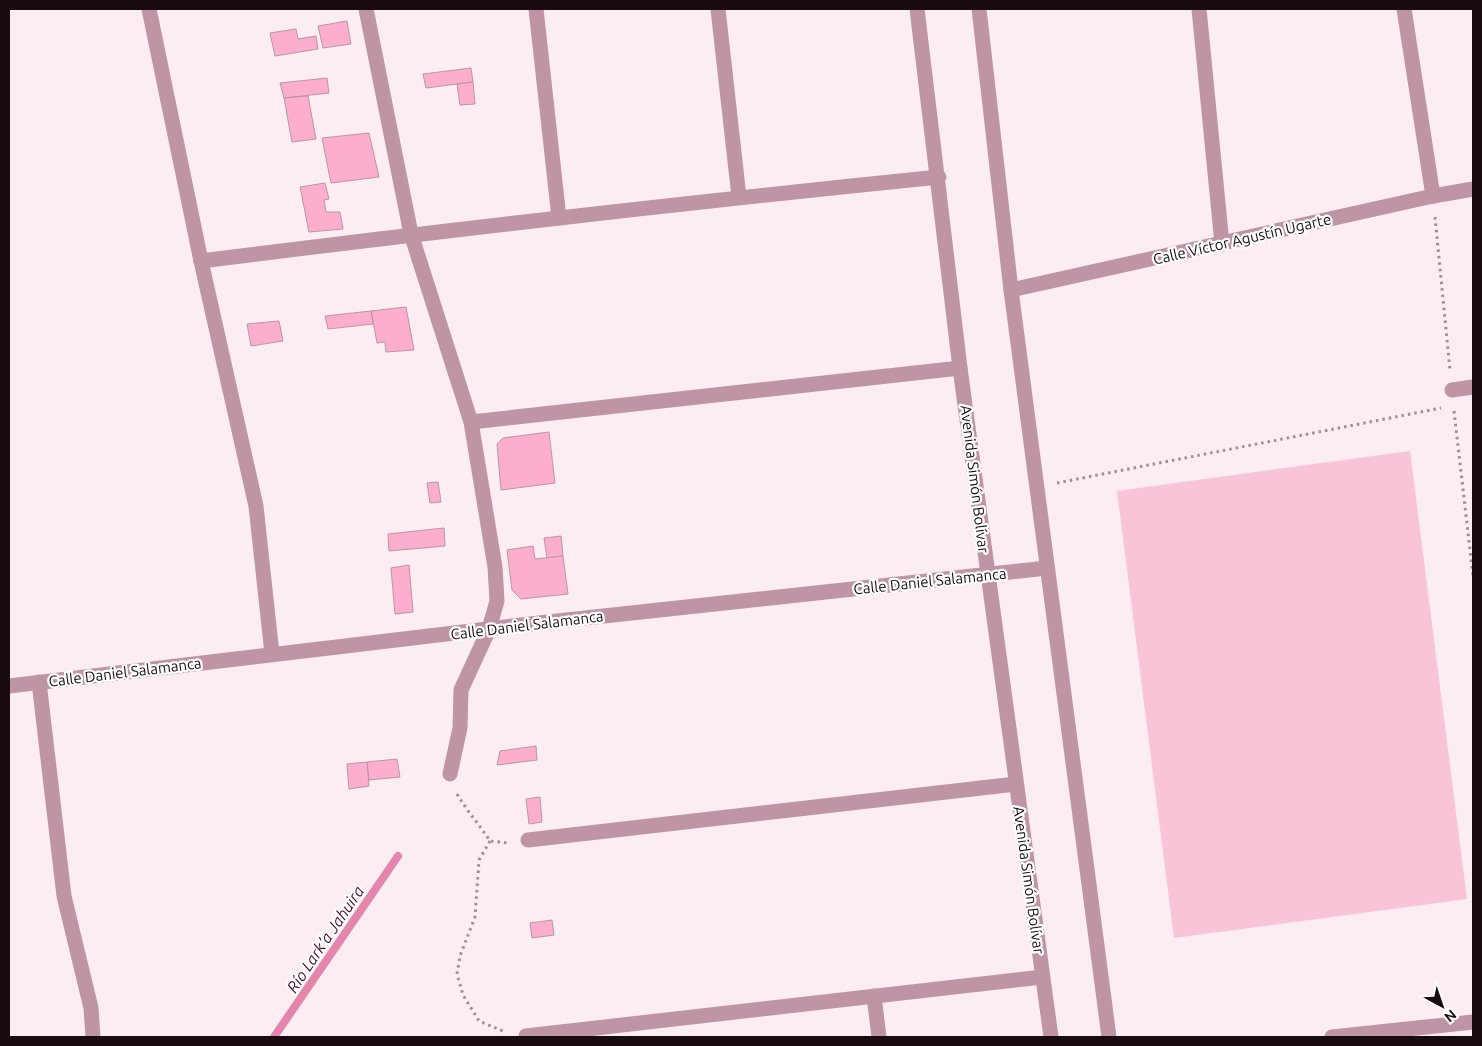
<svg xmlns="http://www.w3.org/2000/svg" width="1482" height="1046" viewBox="0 0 1482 1046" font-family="Ubuntu,sans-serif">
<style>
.green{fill:#f9c3d8}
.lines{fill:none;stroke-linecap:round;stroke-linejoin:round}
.stream{stroke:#e485ae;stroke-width:8}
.building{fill:#fdadce;stroke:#b897a3}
.path{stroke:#9d9095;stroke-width:3;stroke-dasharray:2.5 4;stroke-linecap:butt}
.minor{stroke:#bf94a5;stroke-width:15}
.labels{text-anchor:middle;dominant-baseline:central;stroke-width:4.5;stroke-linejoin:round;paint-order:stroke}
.street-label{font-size:15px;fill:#180c11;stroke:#fff}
.water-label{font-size:16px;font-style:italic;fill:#4a0f2d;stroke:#fff}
</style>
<rect width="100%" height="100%" fill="#fbedf2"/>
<path class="green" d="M1410 451 1467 899 1174 938 1117 491Z"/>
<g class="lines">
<path class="stream" d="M274 1037 398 856"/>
</g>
<g class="building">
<path d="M347 21 351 44 323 48 318 26Z"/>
<path d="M296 29 298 39 316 36 318 49 275 56 270 33Z"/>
<path d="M471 68 473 82 426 88 423 74Z"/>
<path d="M327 78 329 93 284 98 280 83Z"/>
<path d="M473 82 475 104 460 105 457 84Z"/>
<path d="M308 96 316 139 292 142 284 98Z"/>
<path d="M369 133 379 177 331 183 322 138Z"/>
<path d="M325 183 329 199 324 200 326 212H340L343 229 309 232 300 187Z"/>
<path d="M406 307 414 350 386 352 385 342 377 343 371 311Z"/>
<path d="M371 311 373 324 328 329 325 316Z"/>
<path d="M279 321 283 341 251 346 247 324Z"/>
<path d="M549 432 555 483 501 490 497 444 503 438Z"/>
<path d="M438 482 441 502 430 503 427 483Z"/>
<path d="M444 528 445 546 389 551 388 534Z"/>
<path d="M561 536 563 556 547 558 544 538Z"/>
<path d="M533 546 535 559 563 556 568 594 521 599 512 590 507 550Z"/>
<path d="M409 565 413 612 395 614 391 568Z"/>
<path d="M536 746 537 760 497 765 500 751Z"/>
<path d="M397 759 400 777 369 780 367 762Z"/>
<path d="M367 762 369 786 349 789 347 764Z"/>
<path d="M540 797 542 822 529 824 526 799Z"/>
<path d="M552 920 554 935 532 938 530 923Z"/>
</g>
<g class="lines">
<g class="path">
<path d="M1435 217 1450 370"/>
<path d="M1454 411 1473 576"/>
<path d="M1057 483 1441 408"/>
<path d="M457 794C467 811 479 824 490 841L508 843"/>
<path d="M490 841 479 860 475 917 460 956 457 974 463 995 479 1021 505 1032"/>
</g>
<g class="minor">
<path d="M149 9 201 261 256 506 272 654"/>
<path d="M366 9 411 234 471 422 495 567 497 601 489 629 461 690 460 728 450 774"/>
<path d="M536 9 559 218"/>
<path d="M718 9 739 197"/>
<path d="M917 9 960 368 1051 1037"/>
<path d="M979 9 1011 290 1109 1037"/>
<path d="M1199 9 1222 244"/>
<path d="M1404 9 1433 196"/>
<path d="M201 261C447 230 692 202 939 177"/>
<path d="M1011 290 1433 196 1473 189"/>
<path d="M1452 390 1473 387"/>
<path d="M471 422 960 368"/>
<path d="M39 682 64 896 91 1008 93 1037"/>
<path d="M9 686 530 624 1047 568"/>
<path d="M528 840 1016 784"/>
<path d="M874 996 879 1037"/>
<path d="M526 1036 1042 977"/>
<path d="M1332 1037 1473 1022"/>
</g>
</g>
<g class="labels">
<g class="street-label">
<text transform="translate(1242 239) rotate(-13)">Calle Víctor Agustín Ugarte</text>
<text transform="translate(975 479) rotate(83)">Avenida Simón Bolívar</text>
<text transform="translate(930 581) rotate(-6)">Calle Daniel Salamanca</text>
<text transform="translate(527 625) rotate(-7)">Calle Daniel Salamanca</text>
<text transform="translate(125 672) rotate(-7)">Calle Daniel Salamanca</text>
<text transform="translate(1029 880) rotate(82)">Avenida Simón Bolívar</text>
</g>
<g class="water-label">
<text transform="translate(325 939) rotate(-56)">Río Lark’a Jahuira</text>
</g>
</g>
<rect width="1482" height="1046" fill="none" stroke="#180c11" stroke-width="20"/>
<g transform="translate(1442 1006) rotate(140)" stroke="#ffffff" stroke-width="4" paint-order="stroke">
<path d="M0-4L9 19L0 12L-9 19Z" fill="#180c11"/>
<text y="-8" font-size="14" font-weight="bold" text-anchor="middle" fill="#180c11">N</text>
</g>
</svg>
